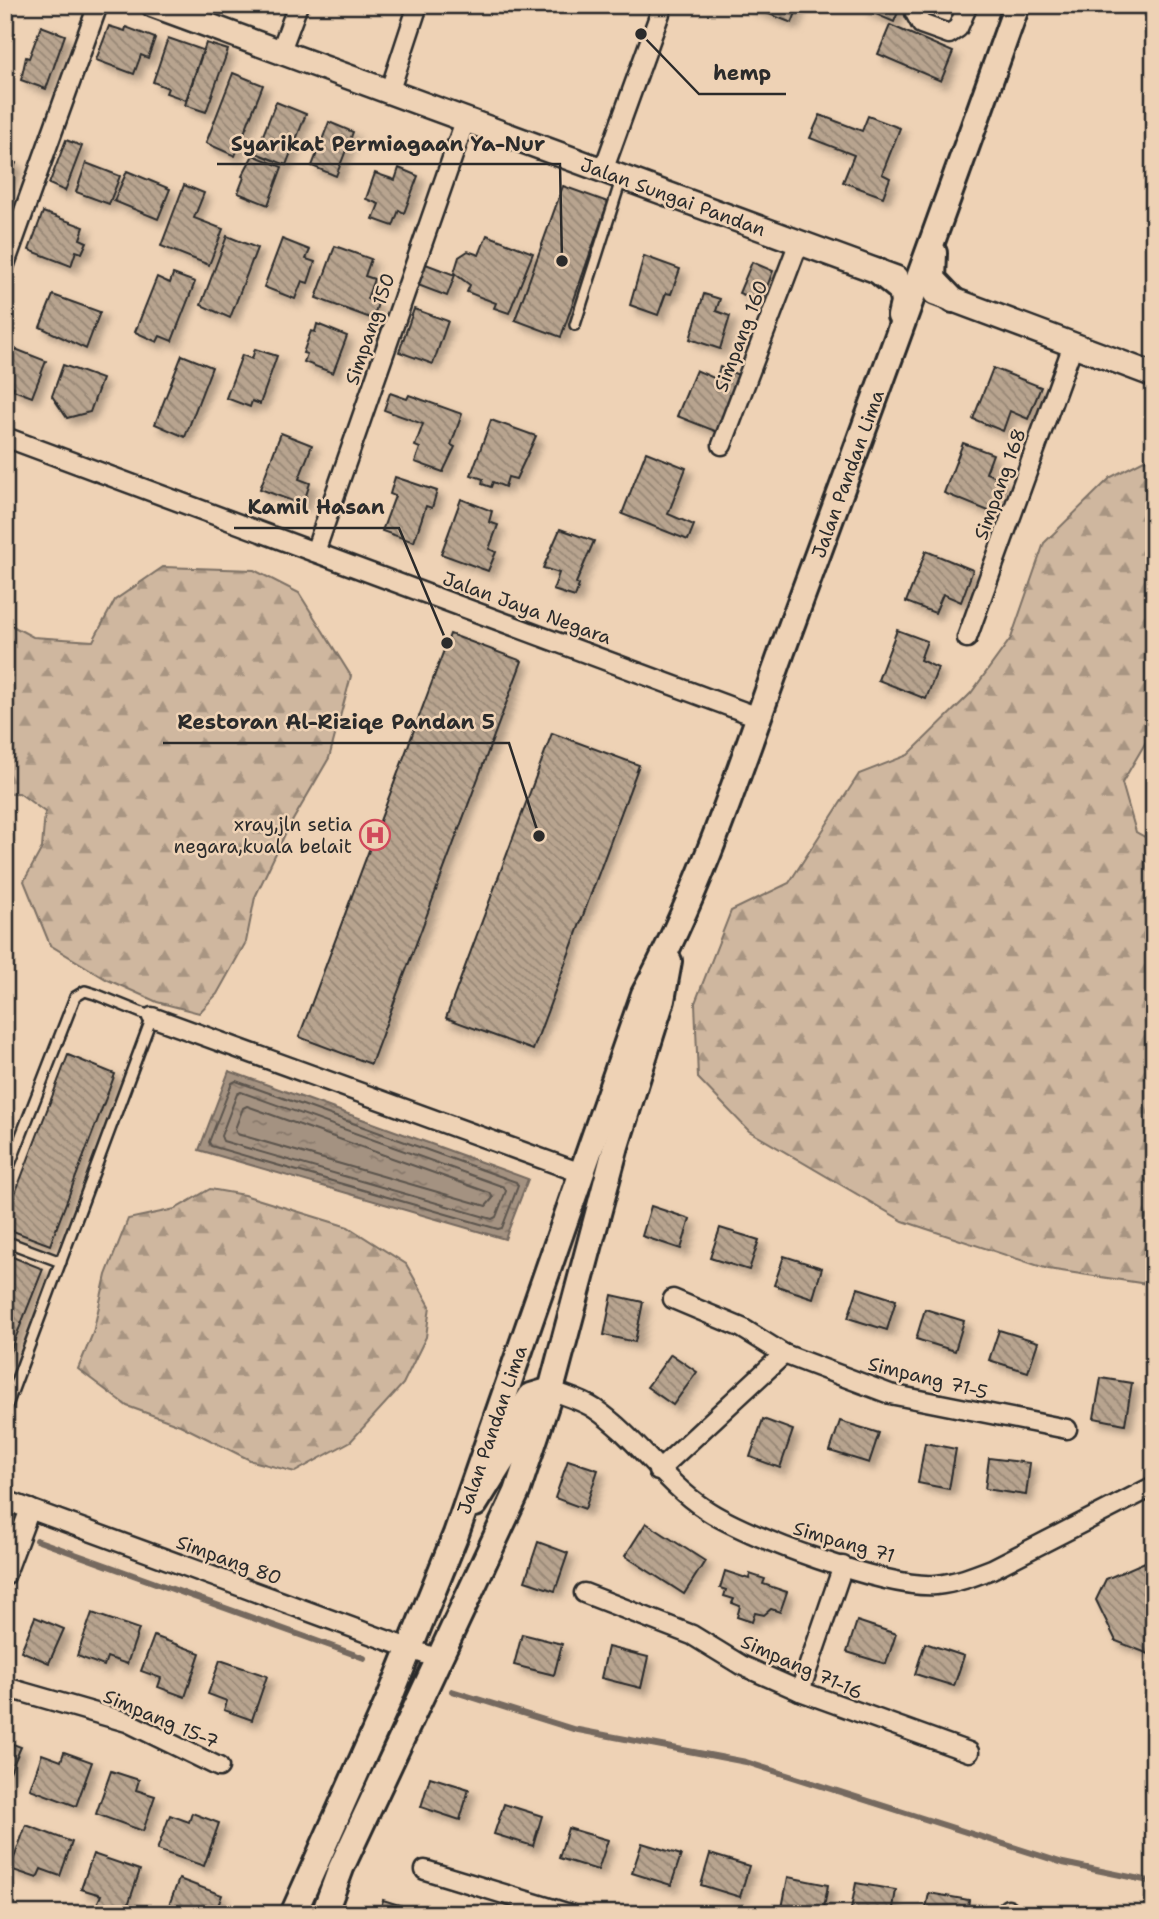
<svg xmlns="http://www.w3.org/2000/svg" width="1159" height="1919" viewBox="0 0 1159 1919" font-family="'Shantell Sans',sans-serif">
<style>
.forest{fill:url(#forest-firs);stroke:#7d7165;stroke-width:2}
.water{fill:url(#water-ripples);stroke:#74695f;stroke-width:2}
.lines{fill:none;stroke-linecap:round;stroke-linejoin:round}
.shore{stroke:#5b544d;stroke-width:2}
.stream{stroke:#74695f;stroke-width:6}
.building{fill:url(#building-back-hatch);stroke:#2b2b2b;stroke-width:2;filter:url(#shadow)}
.service-casing{stroke:#2b2b2b;stroke-width:14}
.minor-casing{stroke:#2b2b2b;stroke-width:23}
.tertiary-casing{stroke:#2b2b2b;stroke-width:28}
.secondary-casing{stroke:#2b2b2b;stroke-width:30}
.service{stroke:#eed2b5;stroke-width:9}
.minor{stroke:#eed2b5;stroke-width:18}
.tertiary{stroke:#eed2b5;stroke-width:23}
.secondary{stroke:#eed2b5;stroke-width:24}
.labels{text-anchor:middle;dominant-baseline:central;stroke-width:5;stroke-linejoin:round;paint-order:stroke}
.street-label{font-size:19px;fill:#2b2b2b;stroke:#eed2b5}
.poi-label{font-size:19px;fill:#2b2b2b;stroke:#eed2b5;text-anchor:end}
.leader{fill:none;stroke:#2b2b2b;stroke-width:2.5}
.callout-dot{fill:#2b2b2b;stroke:#eed2b5;stroke-width:2.5}
.callout-label{font-size:21px;text-anchor:middle;font-weight:bold;fill:#2b2b2b;stroke:#eed2b5;stroke-width:5;stroke-linejoin:round;paint-order:stroke}
</style>
<defs>
<pattern id="forest-firs" width="22" height="20" patternUnits="userSpaceOnUse" patternTransform="scale(1.75)"><rect width="22" height="20" fill="#cfb79f"/><path d="M5 1l3.5 6h-7zM16 11l3.5 6h-7z" fill="#a89582"/></pattern>
<pattern id="water-ripples" width="26" height="14" patternUnits="userSpaceOnUse" patternTransform="scale(1.75)"><rect width="26" height="14" fill="#a49281"/><path d="M2 4q2-2 4 0t4 0M15 11q2-2 4 0t4 0" fill="none" stroke="#86776a"/></pattern>
<pattern id="building-back-hatch" width="6" height="6" patternUnits="userSpaceOnUse" patternTransform="scale(1.75)"><rect width="6" height="6" fill="#b8a48f"/><path d="M-1 5l2 2M0 0l6 6M5-1l2 2" fill="none" stroke="#968675"/></pattern>
<filter id="shadow"><feDropShadow dx="6" dy="6" stdDeviation="3.5" flood-color="#0004"/></filter>
</defs>
<rect width="100%" height="100%" fill="#eed2b5"/>
<filter id="ink" filterUnits="userSpaceOnUse"><feTurbulence type="fractalNoise" baseFrequency=".0143" numOctaves="2"/><feDisplacementMap in="SourceGraphic" scale="14" xChannelSelector="R" yChannelSelector="G"/><feConvolveMatrix kernelMatrix="1 2 1 2 8 2 1 2 1" color-interpolation-filters="sRGB"/></filter>
<g filter="url(#ink)">
<g class="forest">
<path d="M1154 455V728L1122 783 1136 832 1154 842V1285L1048 1269 903 1221 749 1131 698 1078 695 1003 731 911 789 883 859 774 908 755 971 693 1011 638 1044 543 1111 477Z"/>
<path d="M163 567 254 570 299 593 351 676 329 758 286 832 255 897 246 942 217 994 199 1013 157 1002 106 979 50 945 24 881 42 848 45 812 19 793 5 794V622L33 637 93 641 115 600Z"/>
<path d="M210 1189 244 1195 348 1227 406 1264 430 1306 426 1337 403 1384 351 1441 295 1472 252 1461 180 1425 127 1406 78 1369 93 1333 106 1275 128 1219 175 1209Z"/>
</g>
<path class="water" d="M229 1071 528 1179 505 1239 199 1150Z"/>
<g class="lines">
<g class="shore">
<path d="M236 1081 516 1182 518 1186 502 1228 498 1229 211 1146 209 1142 232 1083Z"/>
<path d="M241 1092 504 1187 506 1191 496 1217 492 1219 223 1141 221 1136 237 1094Z"/>
<path d="M247 1106 490 1193 493 1198 486 1206 237 1134 235 1129 243 1108Z"/>
</g>
<g class="stream">
<path d="M36 1540 364 1658"/>
<path d="M452 1691 573 1729 746 1762 1063 1863 1154 1882"/>
</g>
</g>
<g class="building">
<path d="M746 5H799L792 23Z"/>
<path d="M865 5H901L894 22 864 9Z"/>
<path d="M890 25 953 52 941 81 878 54Z"/>
<path d="M41 26 65 35 46 89 21 80 26 57 29 58Z"/>
<path d="M109 26 125 31 126 27 155 38 148 58 141 55 134 74 96 60Z"/>
<path d="M168 38 203 50 186 100 166 93 168 88 153 82Z"/>
<path d="M206 43 228 50 206 112 185 105Z"/>
<path d="M233 73 263 85 235 156 206 143Z"/>
<path d="M276 102 306 114 286 165 256 153Z"/>
<path d="M820 115 862 131 868 116 900 128 882 174 890 178 883 197 843 182 854 155 810 138Z"/>
<path d="M329 122 353 132 336 176 312 166Z"/>
<path d="M66 140 82 146 65 191 49 184Z"/>
<path d="M253 155 282 167 268 205 238 193 244 177 242 176Z"/>
<path d="M5 159 16 163 5 190Z"/>
<path d="M86 163 120 176 109 204 76 192Z"/>
<path d="M399 168 418 176 404 213 399 210 393 226 373 219 379 204 366 199 375 173 395 180Z"/>
<path d="M127 171 170 189 158 219 114 201Z"/>
<path d="M184 185 204 193 194 218 223 229 209 265 161 246Z"/>
<path d="M563 186 608 202 561 337 515 320Z"/>
<path d="M43 212 84 227 80 239 87 242 82 253 76 251 71 266 29 250Z"/>
<path d="M487 235 533 253 509 313 494 308 496 303 467 292 470 285 454 273 459 257 468 251 479 255Z"/>
<path d="M227 236 257 248 230 318 201 305Z"/>
<path d="M282 239 310 250 306 259 315 262 308 283 302 281 295 299 264 287Z"/>
<path d="M335 246 371 259 365 276 374 279 367 299 378 303 373 319 316 298Z"/>
<path d="M644 256 680 269 671 294 666 293 658 315 630 305Z"/>
<path d="M752 262 773 271 761 302 739 293Z"/>
<path d="M423 263 455 275 447 296 415 284Z"/>
<path d="M173 274 195 282 172 341 160 336 157 342 135 332 157 277 170 283Z"/>
<path d="M704 294 720 299 716 311 730 316 720 349 690 339Z"/>
<path d="M53 295 100 312 86 349 40 327Z"/>
<path d="M414 309 448 321 433 364 399 352Z"/>
<path d="M317 324 347 336 333 373 304 362 307 354 303 353 311 331 315 332Z"/>
<path d="M5 345 46 361 32 397 13 390 14 387 5 383Z"/>
<path d="M255 349 277 356 260 404 252 401 250 407 226 398 242 355 252 359Z"/>
<path d="M182 355 212 367 185 437 155 424Z"/>
<path d="M63 365 102 379 90 412 67 418 52 396Z"/>
<path d="M720 367 743 377 720 433 677 416 696 370 716 379Z"/>
<path d="M993 368 1041 387 1028 419 1010 411 1003 431 973 419Z"/>
<path d="M390 393 407 399 409 395 462 414 451 445 455 447 443 472 415 462 420 448 415 446 423 424 384 410Z"/>
<path d="M491 420 536 436 516 479 508 477 505 487 493 482 491 487 482 484 483 479 471 475Z"/>
<path d="M281 433 312 445 299 479 310 483 303 505 260 489Z"/>
<path d="M963 443 993 454 986 473 1004 480 991 512 944 493Z"/>
<path d="M646 452 686 468 668 514 694 525 688 540 622 514Z"/>
<path d="M395 477 437 491 432 508 426 506 414 542 382 531 395 496 390 494Z"/>
<path d="M461 499 492 511 489 522 498 525 489 549 496 552 488 571 441 554Z"/>
<path d="M560 529 594 541 576 583 579 585 575 597 553 590 559 573 543 568Z"/>
<path d="M926 551 973 570 961 602 943 594 935 613 906 602Z"/>
<path d="M897 630 927 641 920 660 938 668 926 699 878 680Z"/>
<path d="M450 634 522 661 371 1064 299 1037Z"/>
<path d="M552 733 639 765 533 1050 446 1018Z"/>
<path d="M68 1055 115 1074 50 1245 5 1228V1220Z"/>
<path d="M651 1206 690 1219 681 1249 642 1236Z"/>
<path d="M720 1228 759 1240 749 1270 710 1258Z"/>
<path d="M5 1254 43 1269 5 1364Z"/>
<path d="M784 1256 822 1268 813 1298 774 1285Z"/>
<path d="M858 1288 896 1300 887 1330 848 1318Z"/>
<path d="M612 1295 643 1302 635 1342 604 1335Z"/>
<path d="M925 1309 964 1321 955 1351 916 1339Z"/>
<path d="M999 1330 1038 1342 1028 1372 989 1360Z"/>
<path d="M671 1354 697 1372 673 1405 647 1387Z"/>
<path d="M1101 1378 1132 1383 1125 1424 1094 1418Z"/>
<path d="M763 1419 793 1430 780 1468 750 1457Z"/>
<path d="M840 1421 879 1433 869 1463 830 1451Z"/>
<path d="M925 1443 956 1449 949 1489 918 1483Z"/>
<path d="M989 1458 1030 1463 1026 1495 985 1489Z"/>
<path d="M568 1460 598 1470 585 1509 555 1498Z"/>
<path d="M646 1523 705 1561 684 1594 625 1556Z"/>
<path d="M538 1542 568 1553 555 1591 525 1581Z"/>
<path d="M1154 1558V1656L1116 1641 1096 1600 1106 1579Z"/>
<path d="M725 1571 749 1579 750 1574 765 1579 763 1584 787 1592 780 1612 771 1609 764 1615 755 1613 752 1622 737 1617 740 1606 732 1603 734 1599 724 1596 726 1590 720 1588Z"/>
<path d="M92 1613 139 1629 127 1664 107 1657 104 1666 77 1656Z"/>
<path d="M35 1617 64 1629 49 1663 21 1651Z"/>
<path d="M857 1621 896 1634 886 1664 847 1652Z"/>
<path d="M522 1634 562 1644 554 1675 514 1665Z"/>
<path d="M154 1636 200 1653 185 1697 158 1687 161 1678 141 1671Z"/>
<path d="M925 1643 964 1656 954 1686 915 1674Z"/>
<path d="M608 1647 648 1657 641 1688 601 1678Z"/>
<path d="M220 1660 267 1676 252 1720 224 1710 227 1701 208 1694Z"/>
<path d="M5 1741 21 1747 6 1781H5Z"/>
<path d="M64 1752 92 1762 76 1806 30 1789 42 1754 61 1761Z"/>
<path d="M111 1771 139 1780 136 1790 155 1796 143 1831 96 1814Z"/>
<path d="M430 1777 469 1789 460 1820 421 1807Z"/>
<path d="M504 1804 542 1816 533 1846 494 1834Z"/>
<path d="M192 1813 219 1823 204 1866 157 1850 170 1815 189 1822Z"/>
<path d="M26 1825 72 1842 60 1876 41 1869 37 1878 10 1869Z"/>
<path d="M568 1828 608 1840 598 1870 559 1858Z"/>
<path d="M642 1843 681 1855 671 1885 632 1873Z"/>
<path d="M93 1854 140 1870 125 1914 97 1904 101 1895 81 1889Z"/>
<path d="M710 1854 749 1866 740 1897 701 1885Z"/>
<path d="M788 1877 828 1885 823 1914 782 1908Z"/>
<path d="M179 1879 222 1895 215 1914H176L178 1909 169 1905Z"/>
<path d="M856 1883 896 1890 892 1914H850Z"/>
<path d="M929 1893 969 1900 967 1914H925Z"/>
<path d="M383 1900 422 1912 421 1914H379Z"/>
</g>
<g class="lines">
<g class="service-casing">
<g id="service">
<path d="M575 325 621 180"/>
<path d="M5 1177 75 997 85 991 95 994 152 1017 5 1411"/>
<path d="M5 1241 61 1262"/>
</g>
</g>
<g class="minor-casing">
<g id="minor">
<path d="M918 5 915 13 921 24 949 34 958 28 968 5"/>
<path d="M280 53 298 5"/>
<path d="M389 93 418 5"/>
<path d="M603 171 663 5"/>
<path d="M5 264 98 5"/>
<path d="M5 437 758 717"/>
<path d="M722 445 799 242"/>
<path d="M315 552 465 121"/>
<path d="M967 638 1073 345"/>
<path d="M152 1017 581 1173"/>
<path d="M673 1299 742 1328 784 1354 890 1394 1067 1429"/>
<path d="M551 1390C565 1396 582 1400 595 1409 636 1437 663 1481 705 1509 746 1537 888 1589 936 1585 956 1583 974 1576 992 1569L1154 1486"/>
<path d="M658 1471 784 1354"/>
<path d="M5 1500 438 1659"/>
<path d="M5 1576 30 1509"/>
<path d="M584 1593 692 1635 741 1665 800 1691 969 1752"/>
<path d="M5 1687 127 1722 219 1767"/>
<path d="M800 1691 843 1566"/>
<path d="M425 1870 570 1914"/>
<path d="M1007 1914 1008 1909"/>
</g>
</g>
<g class="tertiary-casing">
<g id="tertiary">
<path d="M153 5 896 278"/>
<path d="M935 293 1154 375"/>
</g>
</g>
<g class="secondary-casing">
<g id="secondary">
<path d="M934 253 933 279 953 300"/>
<path d="M879 272 901 290 903 303 900 316"/>
<path d="M475 1504 505 1456 520 1413 531 1396 551 1390"/>
<path d="M293 1914 390 1697 456 1534 644 994C706 880 747 746 792 624 868 418 944 212 1017 5"/>
<path d="M324 1914 341 1868 517 1492 551 1390 616 1146 662 1000 669 961"/>
</g>
</g>
<use href="#service" class="service"/>
<use href="#minor" class="minor"/>
<use href="#tertiary" class="tertiary"/>
<use href="#secondary" class="secondary"/>
</g>
</g>
<defs>
<g id="hospital-ring" transform="scale(1.575)"><circle r="9.5" fill="#eed2b5" stroke="#d1495b" stroke-width="1.5"/><path d="M-5-5h3v3.5h4V-5h3V5h-3V1.5h-4V5h-3Z" fill="#d1495b"/></g>
</defs>
<g fill-rule="evenodd">
<use href="#hospital-ring" x="375" y="835"/>
</g>
<g class="labels">
<g class="street-label">
<text transform="translate(673 197) rotate(20)">Jalan Sungai Pandan</text>
<text transform="translate(370 329) rotate(-71)">Simpang 150</text>
<text transform="translate(741 336) rotate(-69)">Simpang 160</text>
<text transform="translate(848 474) rotate(-70)">Jalan Pandan Lima</text>
<text transform="translate(1000 484) rotate(-70)">Simpang 168</text>
<text transform="translate(527 608) rotate(20)">Jalan Jaya Negara</text>
<text transform="translate(928 1378) rotate(14)">Simpang 71-5</text>
<text transform="translate(492 1430) rotate(-71)">Jalan Pandan Lima</text>
<text transform="translate(844 1542) rotate(16)">Simpang 71</text>
<text transform="translate(229 1560) rotate(20)">Simpang 80</text>
<text transform="translate(802 1667) rotate(24)">Simpang 71-16</text>
<text transform="translate(161 1719) rotate(23)">Simpang 15-7</text>
</g>
<g class="poi-label">
<text x="352" y="824">xray,jln setia<tspan x="352" dy="22">negara,kuala belait</tspan></text>
</g>
</g>
<path class="leader" d="M641 34L699 94H786M562 261L560 164H217M447 643L399 528H234M539 836L509 743H163"/>
<g class="callout-dot">
<circle cx="641" cy="34" r="7"/>
<circle cx="562" cy="261" r="7"/>
<circle cx="447" cy="643" r="7"/>
<circle cx="539" cy="836" r="7"/>
</g>
<g class="callout-label">
<text x="742" y="80">hemp</text>
<text x="388" y="151">Syarikat Permiagaan Ya-Nur</text>
<text x="316" y="514">Kamil Hasan</text>
<text x="336" y="729">Restoran Al-Riziqe Pandan 5</text>
</g>
<rect width="1159" height="1919" fill="none" stroke="#eed2b5" stroke-width="28"/>
<rect x="14" y="14" width="1131" height="1891" fill="none" stroke="#2b2b2b" stroke-width="2.5" filter="url(#ink)"/>
</svg>
